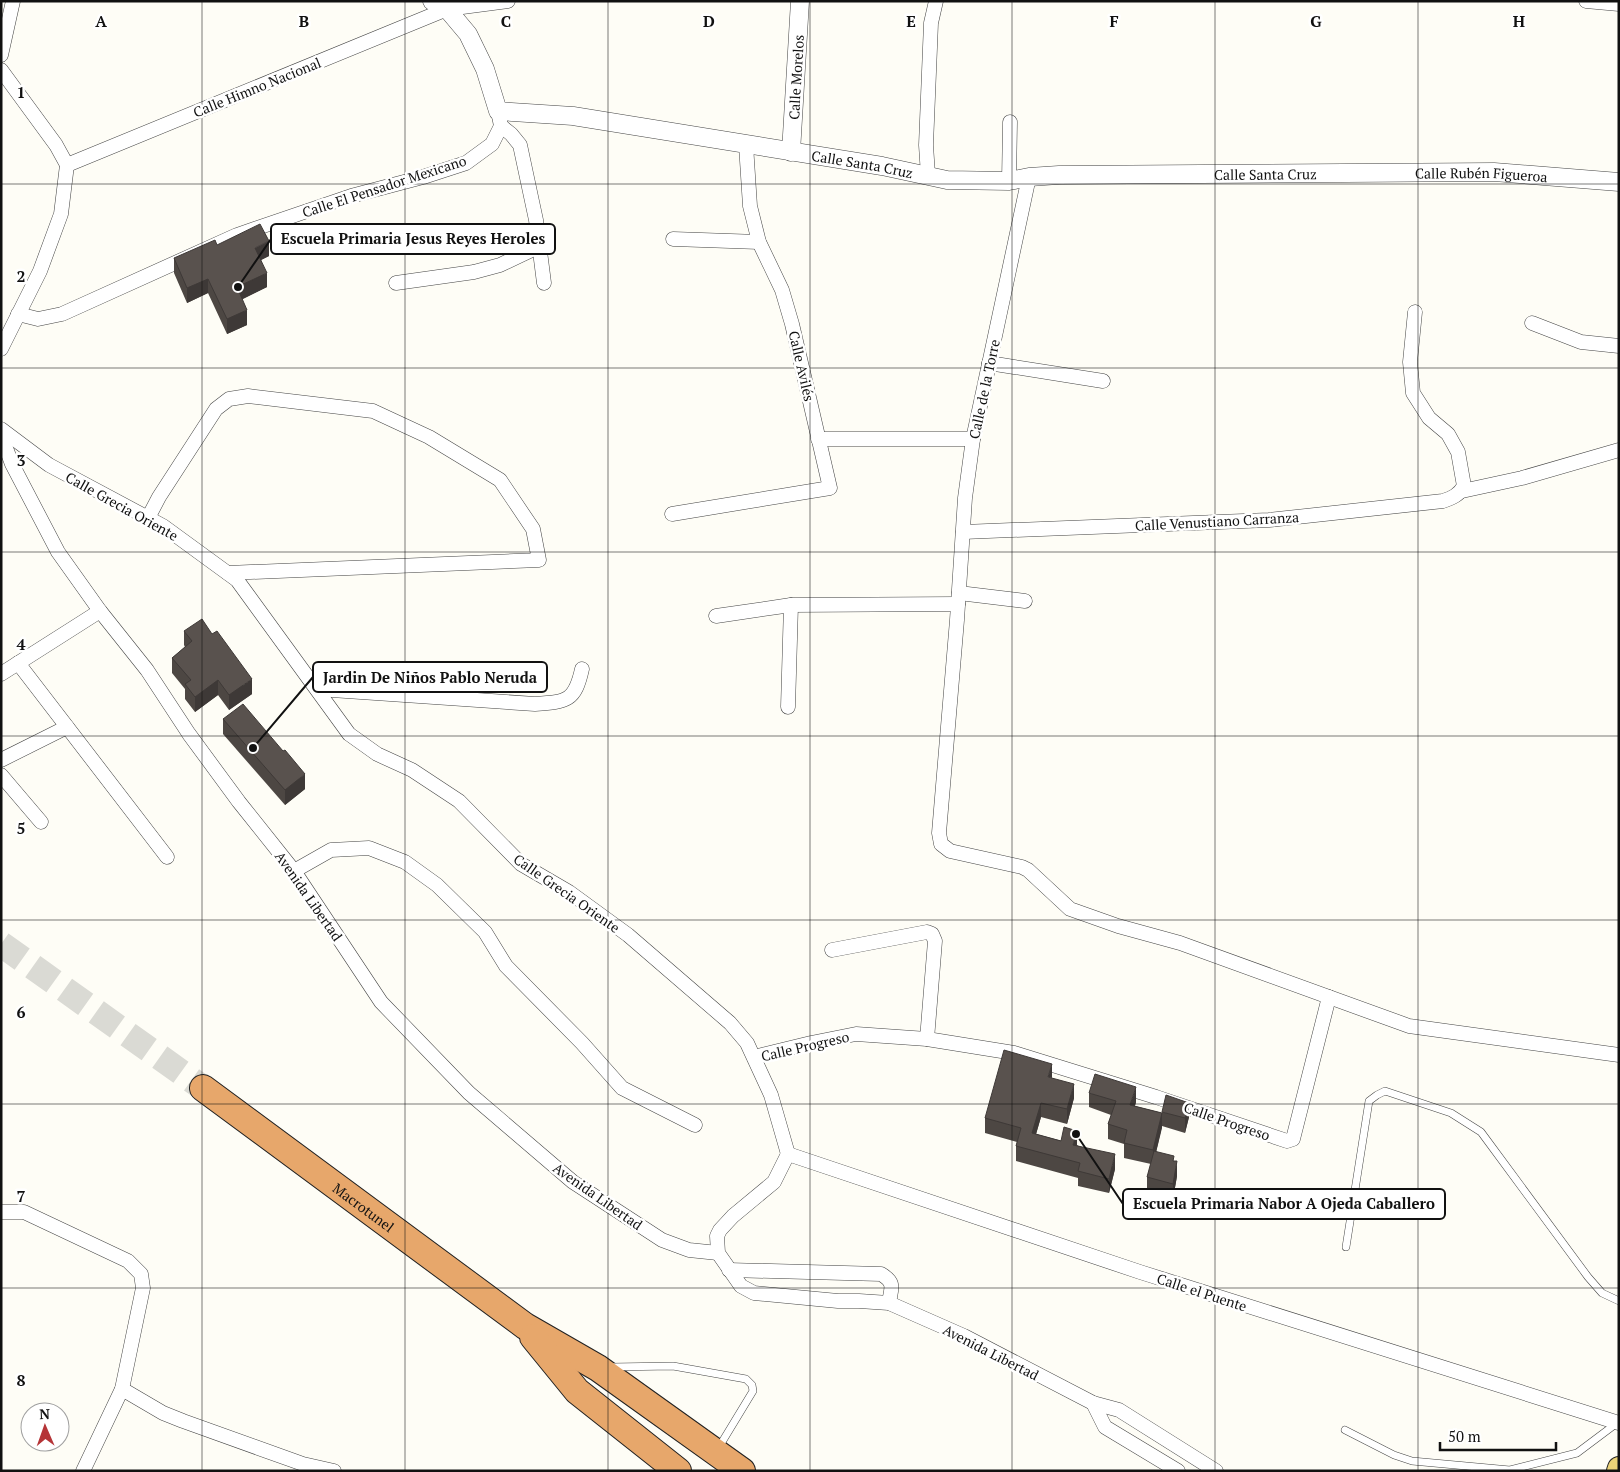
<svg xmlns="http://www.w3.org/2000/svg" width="1620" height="1472" viewBox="0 0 1620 1472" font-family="'PT Serif',serif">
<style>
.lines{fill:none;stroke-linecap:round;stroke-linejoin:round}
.motorway-tunnel{stroke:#dadad4;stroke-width:26;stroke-dasharray:26 13;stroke-linecap:butt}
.service-casing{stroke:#444;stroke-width:8}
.minor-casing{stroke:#444;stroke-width:15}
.tertiary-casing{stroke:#444;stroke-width:19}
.primary-casing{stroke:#222;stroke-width:24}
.motorway-casing{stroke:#222;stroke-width:28}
.service{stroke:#fff;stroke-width:7}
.minor{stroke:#fff;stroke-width:14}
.tertiary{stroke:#fff;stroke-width:18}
.primary{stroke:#ecd378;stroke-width:22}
.motorway{stroke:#e7a76b;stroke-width:26}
.wall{fill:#4d4743}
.shaded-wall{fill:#3e3937}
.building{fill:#59524e;stroke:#3e3937}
.grid{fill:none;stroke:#111;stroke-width:1;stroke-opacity:0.55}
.labels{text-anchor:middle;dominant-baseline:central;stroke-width:5;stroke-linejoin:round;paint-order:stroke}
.street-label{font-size:14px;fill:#111;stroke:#fff}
.grid-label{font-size:16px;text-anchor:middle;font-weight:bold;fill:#111;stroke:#fff;stroke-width:5;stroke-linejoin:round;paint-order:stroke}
.leader{fill:none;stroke:#111;stroke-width:2}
.callout-dot{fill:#111;stroke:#fff;stroke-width:2}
.callout{fill:#fff;stroke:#111;stroke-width:2}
.callout-label{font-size:15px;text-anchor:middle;font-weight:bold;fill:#111}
</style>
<rect width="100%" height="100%" fill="#fefdf6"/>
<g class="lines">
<path class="motorway-tunnel" d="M1 944 203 1088"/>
<g class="service-casing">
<g id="service">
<path d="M1346 1247 1369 1101 1377 1095 1385 1091 1451 1113 1481 1132 1588 1277 1602 1293 1619 1301"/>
<path d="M611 1367 673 1366 746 1379 752 1385 753 1391 719 1447"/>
<path d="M1345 1430 1394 1455 1412 1461 1510 1470 1577 1453 1617 1423"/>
</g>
</g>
<g class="minor-casing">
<g id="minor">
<path d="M1586 1 1619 4"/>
<path d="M1 55 13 1"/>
<path d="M1 70 56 145 67 165 61 214 40 271 1 349"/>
<path d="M501 126 511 134 520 145 536 220 544 283"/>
<path d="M67 165 447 9 508 1"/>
<path d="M928 175 926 145 931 23 936 1"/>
<path d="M1029 177 973 439 965 498 957 620 939 833 941 844 950 851 1022 867 1028 870 1070 909 1118 926 1180 943 1409 1026 1619 1055"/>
<path d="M1009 181 1010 122"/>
<path d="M673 239 759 242"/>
<path d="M396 283 474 272 500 265 540 246"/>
<path d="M18 314 38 319 62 314 237 235 351 196 423 177 466 163 492 144 501 126 498 111"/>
<path d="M1532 323 1581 342 1619 346"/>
<path d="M989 363 1103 381"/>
<path d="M1 429 49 465 163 526 237 580 349 734 377 754 412 770 459 801 521 864 569 892 628 935 730 1023 747 1043 771 1095 788 1154"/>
<path d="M1 435 12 464 58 552 100 611 147 670 189 734 239 802 294 871 381 1002 469 1093 573 1182 662 1240 689 1250 718 1253"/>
<path d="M818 439H973"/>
<path d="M1462 491 1522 478 1619 450"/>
<path d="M672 514 830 488 792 324 782 290 759 242 750 206 746 145"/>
<path d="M148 518 159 497 216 409 229 399 248 396 373 411 429 437 500 480 533 529 539 560 228 573"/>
<path d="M963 532 1269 520 1443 501C1452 498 1459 495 1464 486L1458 452 1448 434 1429 418 1413 393 1410 362 1415 312"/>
<path d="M959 593 1025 601"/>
<path d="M716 616 791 605 958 604"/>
<path d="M18 663 167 857"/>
<path d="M1 674 100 611"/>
<path d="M317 689 535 704C567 702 575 701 582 669"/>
<path d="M788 707 791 605"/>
<path d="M1 760 67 727"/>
<path d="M1 775 41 822"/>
<path d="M294 871 331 850 369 848 405 862 437 885 485 932 506 966 582 1043 622 1088 695 1125"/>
<path d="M832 950 927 932 932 934 935 941 927 1039"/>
<path d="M754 1057 811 1043 856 1034 927 1039 1014 1053 1156 1097 1287 1141 1293 1139 1329 997"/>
<path d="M788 1154 1140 1272 1619 1423"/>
<path d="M788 1154 774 1182 733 1216 720 1230 717 1236 718 1253 741 1286 754 1293 838 1301H859L889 1303 964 1336 1093 1403 1119 1410 1216 1471"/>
<path d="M1 1212H24L128 1261 141 1274 143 1288 122 1389 83 1471"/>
<path d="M729 1270 881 1274C896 1283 891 1288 889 1303"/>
<path d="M122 1389 163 1413 183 1421 303 1464 334 1471"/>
<path d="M1093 1403 1105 1427 1178 1471"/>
</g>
</g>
<g class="tertiary-casing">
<g id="tertiary">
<path id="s1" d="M432 1 447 9 468 34 485 69 498 111 573 116 882 166 947 180 1009 181 1029 177 1059 175 1494 172 1619 182"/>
<path id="s2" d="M791 152 800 1"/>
</g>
</g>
<g class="primary-casing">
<path id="primary" d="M1618 1471 1619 1468"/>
</g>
<g class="motorway-casing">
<g id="motorway">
<path id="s3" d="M203 1088 525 1326 598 1368 742 1471"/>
<path d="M533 1337 577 1391 678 1471"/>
</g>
</g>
<use href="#service" class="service"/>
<use href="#minor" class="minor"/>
<use href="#tertiary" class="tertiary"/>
<use href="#primary" class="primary"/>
<use href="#motorway" class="motorway"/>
</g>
<g class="wall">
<path d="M269 256 261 260 267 287 242 299 247 325 227 334 208 293 187 303 174 273V258Z"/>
<path d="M184 631 252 694 229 710 218 695 195 712 185 699V689L172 673V658L185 647 184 645Z"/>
<path d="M223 719 283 751 305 789 285 805 223 734Z"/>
<path d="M1052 1078 1074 1098 1067 1124 1041 1117 1036 1134 1077 1145 1115 1169 1109 1193 1078 1186V1178L1016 1161V1146L1017 1142 985 1133V1118Z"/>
<path d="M1089 1093 1136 1102 1135 1106 1162 1113V1112L1189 1117 1185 1133 1162 1126 1156 1152 1174 1161 1177 1176 1173 1199 1147 1192V1177L1151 1164 1124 1158V1144L1108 1139V1124L1111 1115 1089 1107Z"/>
</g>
<g class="shaded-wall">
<path d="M269 241V256L255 263V248Z"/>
<path d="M267 273V287L237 302V287Z"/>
<path d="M208 279V293L187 303V288Z"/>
<path d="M247 310V325L227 334V319Z"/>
<path d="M252 679V694L229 710V695Z"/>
<path d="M218 680V695L195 712V697Z"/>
<path d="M305 774V789L285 805V790Z"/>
<path d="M1052 1064V1078L1048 1077Z"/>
<path d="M1074 1084V1098L1067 1124V1109Z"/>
<path d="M1136 1087V1102L1130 1120V1105Z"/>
<path d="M1041 1103V1117L1032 1148V1133Z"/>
<path d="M1189 1103V1117L1185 1133V1118Z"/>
<path d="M1162 1113V1128L1153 1165V1150Z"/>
<path d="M1077 1131V1145H1073Z"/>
<path d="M1115 1154V1169L1109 1193V1179Z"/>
<path d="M1177 1161V1176L1173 1199V1184Z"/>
</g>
<g class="building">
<path d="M260 224 269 241 255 248 267 273 237 287 247 310 227 319 208 279 187 288 174 258 215 240 217 245Z"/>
<path d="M202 619 212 634 217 631 252 679 229 695 218 680 195 697 185 684 191 680 172 658 192 641 184 631Z"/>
<path d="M243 704 283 751 285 750 305 774 285 790 223 719Z"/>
<path d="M1004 1050 1052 1064 1048 1077 1074 1084 1067 1109 1041 1103 1032 1133 1061 1141 1064 1127 1077 1131 1073 1145 1115 1154 1109 1179 1078 1171 1080 1163 1016 1146 1021 1128 985 1118Z"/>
<path d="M1095 1074 1136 1087 1130 1105 1162 1113 1153 1150 1124 1143 1127 1130 1108 1124 1116 1101 1089 1093Z"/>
<path d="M1166 1095 1189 1103 1185 1118 1162 1112Z"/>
<path d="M1154 1151 1174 1156 1173 1161H1177L1173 1184 1147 1177Z"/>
</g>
<path class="grid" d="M202 1V1471M405 1V1471M608 1V1471M810 1V1471M1012 1V1471M1215 1V1471M1418 1V1471M1 184H1619M1 368H1619M1 552H1619M1 736H1619M1 920H1619M1 1104H1619M1 1288H1619"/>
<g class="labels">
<g class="street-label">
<text stroke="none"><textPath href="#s2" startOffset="75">Calle Morelos</textPath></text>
<text transform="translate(257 87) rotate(-22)">Calle Himno Nacional</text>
<text stroke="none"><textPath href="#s1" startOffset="501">Calle Santa Cruz</textPath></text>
<text stroke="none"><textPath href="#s1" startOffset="906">Calle Santa Cruz</textPath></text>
<text stroke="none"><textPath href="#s1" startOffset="1122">Calle Rubén Figueroa</textPath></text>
<text transform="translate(384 186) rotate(-18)">Calle El Pensador Mexicano</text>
<text transform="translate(802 366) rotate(77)">Calle Avilés</text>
<text transform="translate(984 389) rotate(-78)">Calle de la Torre</text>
<text transform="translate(122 506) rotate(29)">Calle Grecia Oriente</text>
<text transform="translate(1217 521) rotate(-3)">Calle Venustiano Carranza</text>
<text transform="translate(567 893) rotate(35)">Calle Grecia Oriente</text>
<text transform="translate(309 896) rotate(55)">Avenida Libertad</text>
<text transform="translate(805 1046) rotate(-13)">Calle Progreso</text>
<text transform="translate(1227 1121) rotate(19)">Calle Progreso</text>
<text transform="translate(598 1196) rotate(35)">Avenida Libertad</text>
<text stroke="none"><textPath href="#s3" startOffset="200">Macrotunel</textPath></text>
<text transform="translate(1202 1292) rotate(18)">Calle el Puente</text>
<text transform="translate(991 1352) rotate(27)">Avenida Libertad</text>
</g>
</g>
<g class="grid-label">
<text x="101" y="27">A</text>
<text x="304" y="27">B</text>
<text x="506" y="27">C</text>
<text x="709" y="27">D</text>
<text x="911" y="27">E</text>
<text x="1114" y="27">F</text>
<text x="1316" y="27">G</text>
<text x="1519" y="27">H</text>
<text x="21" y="98">1</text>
<text x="21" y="282">2</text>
<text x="21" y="466">3</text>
<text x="21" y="650">4</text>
<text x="21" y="834">5</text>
<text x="21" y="1018">6</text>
<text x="21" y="1202">7</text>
<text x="21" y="1386">8</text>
</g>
<path class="leader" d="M238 287L271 239M253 748L313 677M1076 1134L1123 1204"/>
<g class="callout-dot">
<circle cx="238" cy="287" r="5"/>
<circle cx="253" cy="748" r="5"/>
<circle cx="1076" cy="1134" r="5"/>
</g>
<g class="callout">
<rect x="271" y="224" width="284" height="30" rx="5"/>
<rect x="313" y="662" width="234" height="30" rx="5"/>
<rect x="1123" y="1189" width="322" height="30" rx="5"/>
</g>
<g class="callout-label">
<text x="413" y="244">Escuela Primaria Jesus Reyes Heroles</text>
<text x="430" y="683">Jardin De Niños Pablo Neruda</text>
<text x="1284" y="1209">Escuela Primaria Nabor A Ojeda Caballero</text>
</g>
<rect width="1620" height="1472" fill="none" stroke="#111111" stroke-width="5"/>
<g transform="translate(45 1427) rotate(358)"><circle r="24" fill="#ffffff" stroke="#a0a0a0"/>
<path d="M0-4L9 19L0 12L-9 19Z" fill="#b53437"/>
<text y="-8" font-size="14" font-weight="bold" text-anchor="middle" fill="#111111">N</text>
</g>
<path d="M1440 1442v8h116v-8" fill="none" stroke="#111111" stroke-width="2.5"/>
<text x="1448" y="1442" font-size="15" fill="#111111" stroke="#ffffff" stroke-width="4" paint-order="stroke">50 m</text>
</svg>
